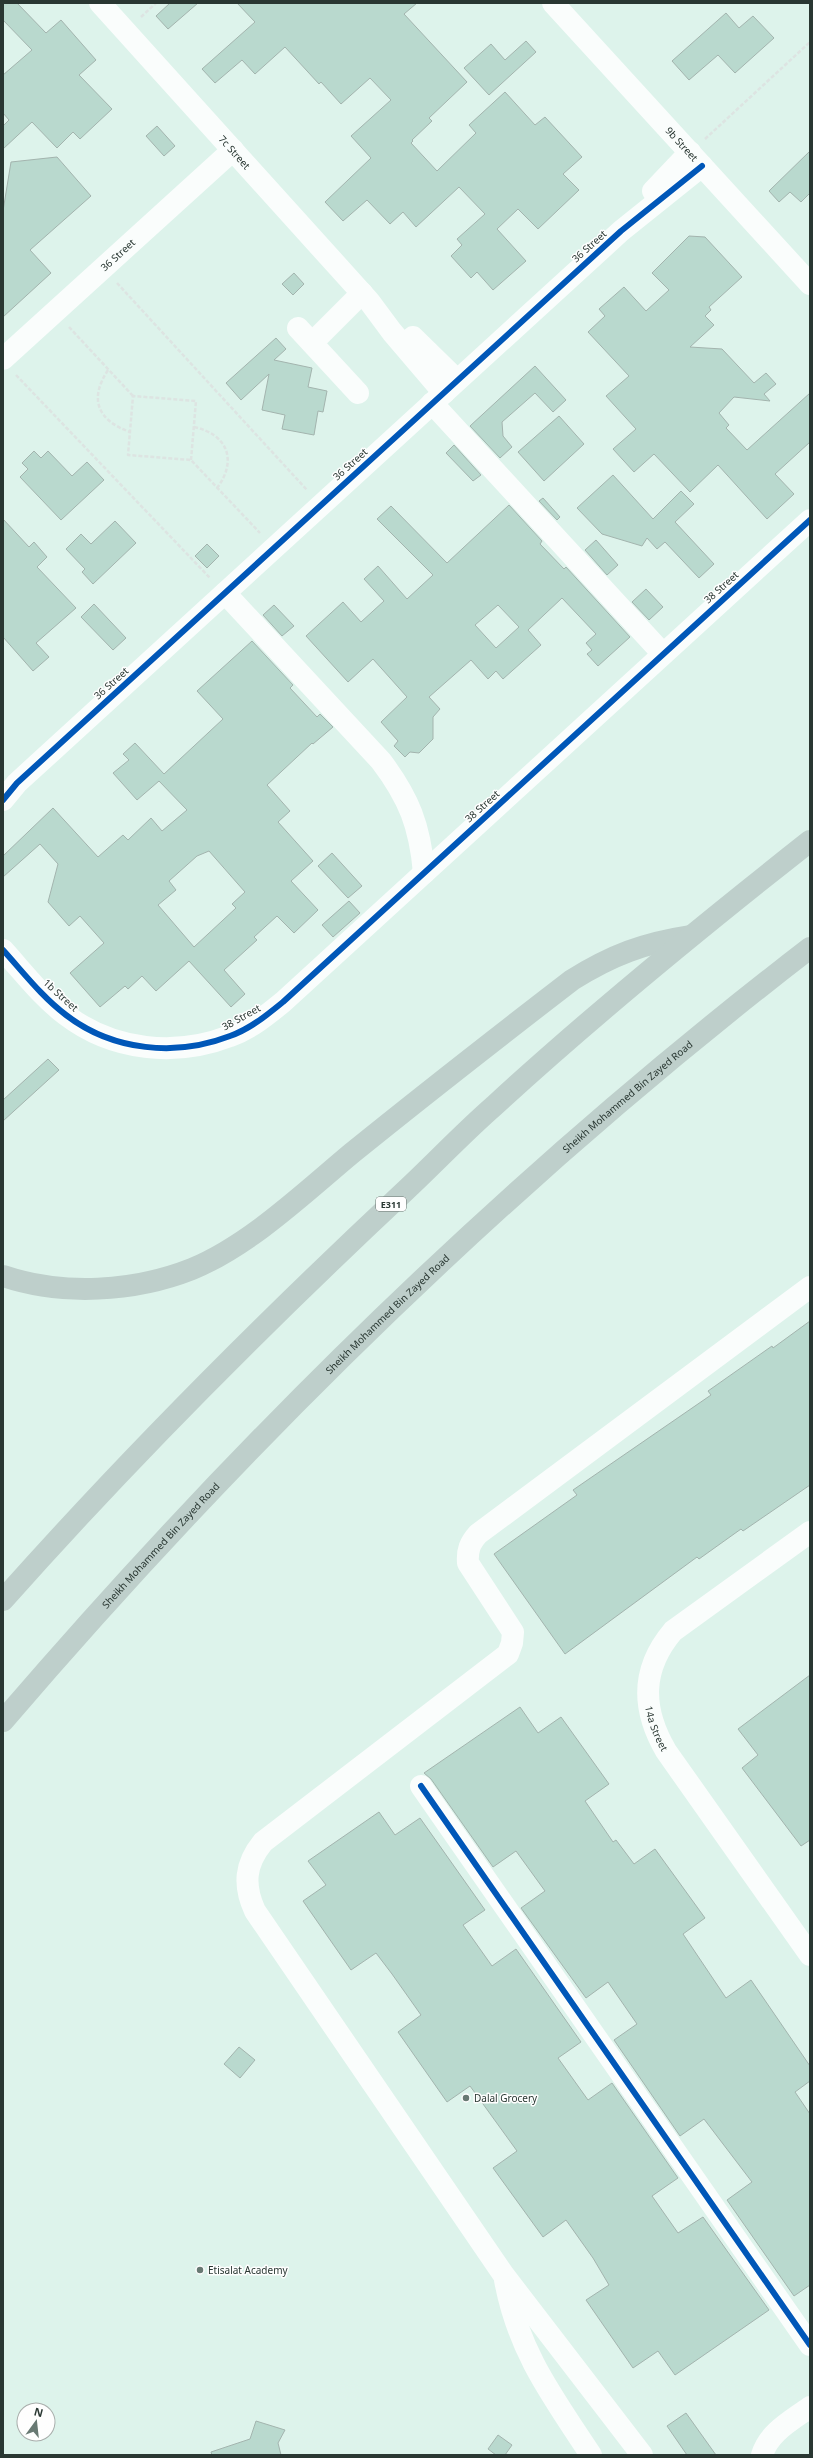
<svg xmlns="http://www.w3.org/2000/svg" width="813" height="2458" viewBox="0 0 813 2458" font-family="'Noto Sans',sans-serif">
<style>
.building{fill:#b9d9ce;stroke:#a3b4ae;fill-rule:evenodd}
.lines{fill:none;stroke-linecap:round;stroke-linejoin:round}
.path{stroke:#dde4e2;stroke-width:2.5;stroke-dasharray:4 2;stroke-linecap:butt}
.minor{stroke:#fafdfc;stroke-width:22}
.highway{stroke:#becfcb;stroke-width:22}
.cycleway-casing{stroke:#fefefe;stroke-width:8}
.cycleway{stroke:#0057b8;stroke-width:6}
.poi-dot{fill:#687973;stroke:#fefefe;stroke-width:1.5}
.labels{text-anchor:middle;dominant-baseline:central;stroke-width:3;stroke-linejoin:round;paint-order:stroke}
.shield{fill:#fefefe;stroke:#69736f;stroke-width:1}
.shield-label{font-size:9px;font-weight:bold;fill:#293732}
.street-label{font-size:10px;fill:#293732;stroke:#fefefe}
.poi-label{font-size:10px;fill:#293732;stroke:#fefefe;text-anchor:start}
</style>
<rect width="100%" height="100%" fill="#ddf3eb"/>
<g class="building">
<path d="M3 3H17L46 33 61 20 96 60 79 75 112 109 80 139 73 132 57 148 32 122 3 149V126L9 120 3 113V75L32 50 3 20Z"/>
<path d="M170 3H198L168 29 156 16Z"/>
<path d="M237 3H417L404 14 467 82 429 118 432 121 412 140 413 141 411 143 437 171 476 133 469 125 505 92 535 125 545 117 582 157 563 174 579 190 538 229 518 209 497 229 526 261 493 290 477 272 471 278 451 256 462 245 457 239 485 214 459 187 416 227 403 212 390 224 367 200 343 221 325 202 371 158 351 136 391 100 370 78 341 104 321 82 319 84 285 47 255 74 242 60 215 83 202 69 255 22Z"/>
<path d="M726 13 739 28 753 16 774 38 735 73 718 55 689 80 672 61Z"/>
<path d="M526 41 536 52 489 95 464 68 491 44 505 60Z"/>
<path d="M157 126 175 146 164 156 146 136Z"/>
<path d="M810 151V193L801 202 790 192 779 202 769 191Z"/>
<path d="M57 157 91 196 30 250 51 273 3 317V211L11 162Z"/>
<path d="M689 236 705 237 742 277 709 307 711 310 705 316 714 325 690 347 722 349 754 383 766 373 776 384 764 394 770 401 734 397 719 413 729 425 726 428 747 450 810 393V442L775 474 794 494 767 519 718 465 690 492 654 454 634 472 613 449 636 429 606 396 629 376 588 332 605 316 599 309 624 287 646 311 669 290 652 273Z"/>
<path d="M294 273 304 284 293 295 282 284Z"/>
<path d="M276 338 286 349 274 360 312 368 308 387 327 391 323 412 318 411 314 435 282 429 285 415 262 410 269 374 241 400 226 383Z"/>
<path d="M535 366 566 400 553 412 535 393 502 422 503 436 512 447 500 458 470 426Z"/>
<path d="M559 416 584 444 544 481 518 452Z"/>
<path d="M454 445 481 475 473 481 446 453Z"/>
<path d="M34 451 41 458 48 451 72 476 87 462 104 480 61 520 20 477 28 469 22 463Z"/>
<path d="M613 475 653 519 681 491 694 504 675 522 714 564 699 578 665 542 657 549 647 538 642 546 602 534 577 508Z"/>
<path d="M543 498 560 517 557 520 539 501Z"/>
<path d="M509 505 542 541 540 544 564 569 566 567 630 637 598 666 587 654 592 650 586 643 596 634 562 598 528 630 541 645 503 679 496 671 488 679 471 660 429 697 440 709 433 717V739L419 753 410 752 405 757 394 746 398 741 381 722 407 697 373 659 348 682 306 636 343 602 361 622 384 601 364 579 378 566 407 599 433 575 377 519 391 506 447 563ZM498 605 519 627 496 648 475 625Z"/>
<path d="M3 519 29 547 34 542 47 557 37 567 76 608 36 643 49 657 33 671 3 637Z"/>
<path d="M115 521 136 543 93 584 82 572 85 569 66 549 81 534 91 544Z"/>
<path d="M596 540 618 565 607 575 585 550Z"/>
<path d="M207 544 219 556 207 568 195 556Z"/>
<path d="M646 589 663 607 649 620 632 602Z"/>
<path d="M94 604 126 638 113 650 81 617Z"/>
<path d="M274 605 294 626 282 636 263 615Z"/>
<path d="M252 641 293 685 290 688 317 717 320 714 333 727 313 744 312 743 267 785 290 811 278 822 313 861 291 881 318 910 294 933 277 916 254 937 257 940 224 970 245 994 231 1007 189 961 156 991 142 976 128 989 125 986 100 1007 70 973 104 943 80 916 69 926 48 902 58 864 40 844 3 877V856L53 808 98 857 123 835 128 840 151 818 162 831 187 810 159 781 137 800 113 773 129 760 123 754 135 743 164 774 223 719 197 691ZM209 851 245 892 232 904 236 908 194 947 158 905 176 890 169 881 197 856Z"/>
<path d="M332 853 362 886 348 898 318 866Z"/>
<path d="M349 901 360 913 333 937 322 925Z"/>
<path d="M48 1059 59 1070 3 1121V1100Z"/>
<path d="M810 1321V1485L743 1531 741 1529 699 1559 697 1557 565 1654 494 1554 577 1495 573 1490 711 1395 708 1391 772 1346 773 1348Z"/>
<path d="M810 1675V1840L801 1846 742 1768 758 1755 738 1729Z"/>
<path d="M520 1707 538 1733 561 1717 609 1784 585 1801 613 1842 616 1840 634 1864 655 1849 705 1918 683 1934 726 1998 751 1980 810 2066V2081L795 2092 810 2114V2285L794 2296 727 2200 752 2182 704 2119 680 2136 614 2040 637 2024 608 1982 586 1998 521 1908 545 1891 516 1851 493 1867 431 1779 424 1773Z"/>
<path d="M379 1812 395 1835 420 1818 485 1910 463 1925 492 1966 516 1949 581 2042 558 2058 588 2100 612 2083 678 2178 652 2196 678 2233 703 2217 769 2310 675 2375 658 2351 633 2368 586 2300 609 2285 593 2258 566 2220 543 2237 493 2168 517 2151 470 2086 447 2102 398 2032 421 2015 392 1974 376 1953 351 1970 303 1901 326 1885 308 1861Z"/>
<path d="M239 2047 255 2060 240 2078 224 2064Z"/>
<path d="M686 2413 716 2455H687L667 2426Z"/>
<path d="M256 2421 285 2430 278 2443 281 2455H212L211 2452 250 2439Z"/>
<path d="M498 2435 512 2445 505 2455H496L488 2449Z"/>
</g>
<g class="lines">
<g class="path">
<path d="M141 17 156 3"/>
<path d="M705 139 810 42"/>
<path d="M117 283 307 490"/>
<path d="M69 327 133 396"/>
<path d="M108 370C89 399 97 420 130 432"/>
<path d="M16 375 210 578"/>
<path d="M194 427C227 434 238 460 217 488"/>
<path d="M191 460 196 401 133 396 128 455 191 460 260 533"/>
</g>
<g class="minor">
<path id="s1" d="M100 3 369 301 392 332 444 393"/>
<path id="s2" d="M553 3 810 284"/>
<path d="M653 191 690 152"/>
<path d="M298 328 358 393"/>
<path d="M413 337 457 380"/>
<path d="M312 343 362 293"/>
<path id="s3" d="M3 359 233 150"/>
<path d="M432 403 663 654"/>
<path d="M225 593 381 761C409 798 420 826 424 873"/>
<path d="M3 800 17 783 621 231 702 166"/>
<path d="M3 950C23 972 42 997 66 1015 113 1051 176 1057 230 1036 250 1029 267 1015 283 1002L810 520"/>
<path id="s4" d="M810 1532 673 1631C641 1669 641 1708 666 1751L810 1955"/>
<path d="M421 1786 810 2345"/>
<path d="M505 2280C518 2351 552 2396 591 2455"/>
<path d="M642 2455 503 2274 255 1911C243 1885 245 1864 263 1842L508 1654 512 1643 513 1632 468 1563C467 1550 470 1543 478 1534L810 1287"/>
<path d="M762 2455C769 2432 791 2421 810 2407"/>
</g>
<g class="highway">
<path d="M3 1276C62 1296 134 1292 192 1269 250 1245 304 1193 352 1153 425 1094 498 1037 572 980 612 955 644 943 690 936"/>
<path d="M3 1600C130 1457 265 1322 405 1191 435 1163 463 1133 494 1106 595 1013 702 926 810 841"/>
<path id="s5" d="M3 1721C244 1440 516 1174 810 948"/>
</g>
<g class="cycleway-casing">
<g id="cycleway">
<path d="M3 800 17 783 621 231 702 166"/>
<path d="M3 950C23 972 42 997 66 1015 113 1051 176 1057 230 1036 250 1029 267 1015 283 1002L810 520"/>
<path d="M421 1786 810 2345"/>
</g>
</g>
<use href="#cycleway" class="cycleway"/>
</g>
<g class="poi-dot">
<circle cx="466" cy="2098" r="4"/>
<circle cx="200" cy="2270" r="4"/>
</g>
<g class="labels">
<rect class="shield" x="376" y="1197" width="30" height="14" rx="3"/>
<g class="shield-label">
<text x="391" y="1204">E311</text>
</g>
<g class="street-label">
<text stroke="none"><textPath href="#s2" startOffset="191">9b Street</textPath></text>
<text stroke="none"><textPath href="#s1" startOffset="201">7c Street</textPath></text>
<text transform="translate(589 246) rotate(-42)">36 Street</text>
<text stroke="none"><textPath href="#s3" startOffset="155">36 Street</textPath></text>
<text transform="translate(350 464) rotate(-42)">36 Street</text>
<text transform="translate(721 587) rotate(-42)">38 Street</text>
<text transform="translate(111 683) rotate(-42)">36 Street</text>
<text transform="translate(482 806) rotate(-42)">38 Street</text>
<text transform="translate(61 995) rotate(42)">1b Street</text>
<text transform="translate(241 1017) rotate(-29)">38 Street</text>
<text stroke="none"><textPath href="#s5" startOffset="884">Sheikh Mohammed Bin Zayed Road</textPath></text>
<text stroke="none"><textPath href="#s5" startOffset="560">Sheikh Mohammed Bin Zayed Road</textPath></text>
<text stroke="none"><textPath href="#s5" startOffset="236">Sheikh Mohammed Bin Zayed Road</textPath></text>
<text stroke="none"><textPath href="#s4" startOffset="274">14a Street</textPath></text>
</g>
<g class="poi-label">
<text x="474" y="2098">Dalal Grocery</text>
<text x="208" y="2270">Etisalat Academy</text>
</g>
</g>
<rect width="813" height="2458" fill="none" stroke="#293732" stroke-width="8"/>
<g transform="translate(36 2422) rotate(15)"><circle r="19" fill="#fefefe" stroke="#a9aeac"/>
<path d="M0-3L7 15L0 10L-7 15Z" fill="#687973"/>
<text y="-6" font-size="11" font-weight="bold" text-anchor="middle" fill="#293732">N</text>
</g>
</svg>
